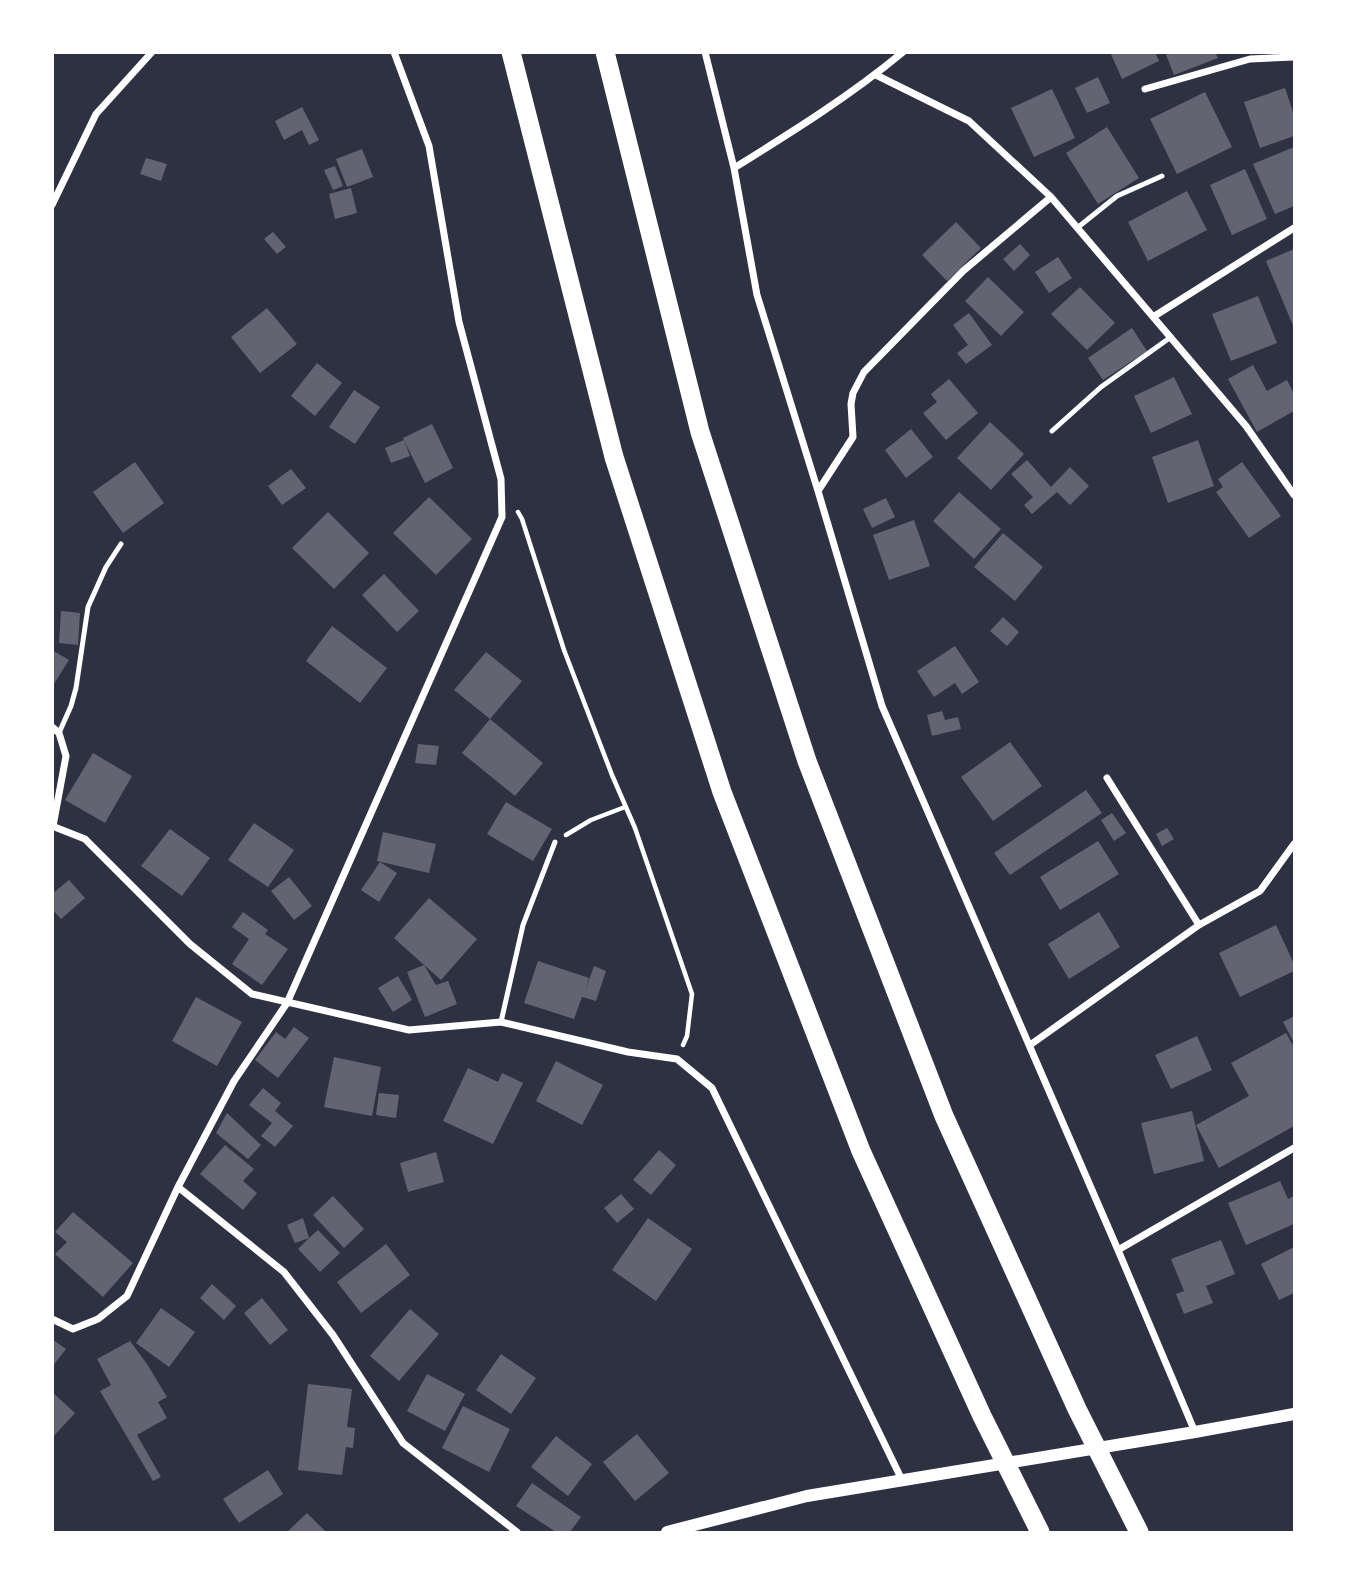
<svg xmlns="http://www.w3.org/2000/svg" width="1347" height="1585" font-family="'Fira Sans',sans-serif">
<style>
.building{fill:#626471}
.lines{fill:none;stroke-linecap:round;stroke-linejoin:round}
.path{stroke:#fff;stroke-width:4.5}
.service{stroke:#fff;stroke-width:5}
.minor{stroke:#fff;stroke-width:7}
.tertiary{stroke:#fff;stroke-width:12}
.motorway{stroke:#fff;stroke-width:19}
</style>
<rect width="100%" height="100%" fill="#2d3142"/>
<path class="building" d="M1110,52h45l4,9 -37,18z
M1165,52h50l3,6 -44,17z
M1098,77l12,26 -23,10 -12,-25z
M1285,88l9,27v21l-34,12 -16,-46z
M1052,89l23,49 -41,19 -23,-49z
M1205,92l27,55 -55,27 -27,-55z
M302,107l17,33 -10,5 -7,-15 -18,10 -9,-19z
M1107,127l32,51 -41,26 -32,-51z
M1294,147v59l-19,8 -22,-50z
M362,149l11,28 -26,10 -11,-28z
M146,158l21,6 -6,17 -21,-7z
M335,166l8,20 -10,4 -9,-20z
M1245,169l22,50 -35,16 -22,-50z
M351,188l6,25 -22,6 -6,-25z
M1187,191l20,39 -59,31 -20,-39z
M956,222l25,26 -34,33 -25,-26z
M273,232l13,15 -9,7 -13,-15z
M1020,244l10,11 -16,16 -11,-12z
M1294,249v79l-28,-67z
M1058,257l14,21 -23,15 -14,-21z
M988,277l36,35 -23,24 -36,-35z
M1080,287l35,36 -28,27 -36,-36z
M1258,296l19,47 -46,18 -19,-47z
M267,308l30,36 -37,29 -29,-36z
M969,313l23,32 -26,19 -9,-11 11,-8 -15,-20z
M1132,328l15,23 -44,29 -15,-22z
M317,363l25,20 -27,33 -24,-20z
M1253,365l14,26 20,-11 7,14v17l-37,21 -29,-53z
M1174,377l18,37 -41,19 -17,-37z
M949,379l29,34 -32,27 -23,-27 14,-11 -6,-8z
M354,390l26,17 -25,37 -26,-17z
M990,422l34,32 -33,36 -34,-32z
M432,424l21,44 -28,15 -22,-45z
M911,429l22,28 -27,21 -21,-28z
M404,440l6,16 -19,7 -6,-15z
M1198,440l16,46 -46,17 -16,-46z
M1027,460l24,27 19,-20 19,19 -19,19 -13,-13 -25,22 -8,-9 9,-8 -22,-23z
M135,462l29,41 -41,30 -30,-41z
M1242,462l39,54 -32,22 -33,-46 7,-5 -5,-8z
M291,469l15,19 -24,17 -14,-19z
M959,492l42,37 -27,30 -41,-38z
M429,497l43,42 -36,36 -43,-42z
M886,498l9,19 -23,11 -9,-19z
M328,512l41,41 -35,36 -42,-41z
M914,520l16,46 -41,14 -16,-45z
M1003,533l40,34 -28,34 -41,-34z
M384,574l35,37 -22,21 -35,-37z
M61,611l19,2 -2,32 -19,-2z
M1003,617l16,15 -12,14 -17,-15z
M332,626l55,42 -27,35 -54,-42z
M955,646l24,36 -17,12 -7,-11 -21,14 -17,-26z
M52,650l17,10 -17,27z
M486,652l36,29 -32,38 -36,-29z
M942,711l3,9 13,-3 3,12 -29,7 -5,-21z
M490,719l53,44 -28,33 -53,-43z
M1010,742l32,44 -49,35 -32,-44z
M418,744l21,2 -3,19 -21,-2z
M93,753l39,23 -27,47 -40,-23z
M1086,790l16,23 -92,62 -16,-22z
M506,802l46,27 -19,32 -46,-27z
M1112,813l14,20 -12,8 -13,-21z
M254,823l40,27 -26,37 -40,-27z
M1167,828l7,11 -12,7 -6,-12z
M170,829l40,29 -28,38 -41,-30z
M383,832l53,12 -7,29 -52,-12z
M1098,841l21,33 -59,36 -20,-33z
M380,862l17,11 -18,29 -18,-12z
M289,877l23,29 -18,14 -23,-29z
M69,880l16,18 -24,21 -9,-10v-15z
M429,898l48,41 -36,41 -17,-15 12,20 12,-4 9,23 -32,13 -18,-45 17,-7 -30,-27z
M243,912l25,18 -3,4 23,15 -26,36 -30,-21 17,-25 -17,-12z
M1099,912l21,35 -51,32 -21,-35z
M1276,925l18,39v7l-54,26 -21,-44z
M538,961l51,17 -4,13 9,-25 12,5 -10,30 -14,-4 -8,22 -50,-16z
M398,976l14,24 -19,12 -15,-24z
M196,997l46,25 -25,44 -45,-25z
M1294,1016v27l-11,-21z
M294,1027l15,11 -31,40 -23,-18 21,-28 9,7z
M1286,1033l8,14v79l-75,42 -23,-43 53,-29 -18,-33z
M1197,1036l15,34 -41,19 -16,-34z
M334,1057l47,10 -9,49 -48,-9z
M556,1061l47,24 -21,40 -46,-24z
M468,1068l30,14 4,-9 21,10 -30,61 -50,-23z
M263,1088l18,15 -6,8 18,15 -18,21 -14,-11 11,-13 -23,-18z
M379,1093l20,2 -3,23 -20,-3z
M1192,1111l12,50 -50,13 -13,-51z
M227,1113l34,32 -13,14 -32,-26z
M225,1145l29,24 -11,12 14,12 -14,17 -43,-36z
M659,1150l17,15 -25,30 -18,-15z
M436,1152l8,30 -36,10 -8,-29z
M1280,1181l8,18 6,-3v28l-48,21 -18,-42z
M621,1194l13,15 -17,14 -13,-15z
M333,1196l31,33 -20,19 -31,-33z
M73,1212l60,51 -30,34 -48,-43 12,-12 -12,-10z
M303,1218l6,20 9,-8 22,23 -20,19 -22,-23 11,-11 -14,5 -8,-18z
M648,1218l44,31 -36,52 -44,-31z
M1221,1240l14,34 -29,12 7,17 -29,11 -8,-20 8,-3 -13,-32z
M386,1244l24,31 -49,38 -24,-31z
M1294,1247v46l-15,7 -18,-36z
M212,1284l24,22 -12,14 -24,-22z
M262,1298l26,32 -18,15 -26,-32z
M161,1308l34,24 -26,35 -33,-24z
M410,1309l29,25 -40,47 -29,-25z
M52,1339l14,10 -14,18z
M130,1341l17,23 20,33 -9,5 9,16 -30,17 24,42 -8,4 -53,-90 11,-6 -14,-26z
M501,1354l35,24 -25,36 -35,-24z
M427,1374l38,20 -20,37 -38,-20z
M308,1384l44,5 -5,38 8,1 -2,20 -7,-1 -4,28 -44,-5z
M52,1392l23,21 -23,25z
M463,1406l47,23 -21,43 -47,-24z
M637,1434l32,39 -34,28 -32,-39z
M556,1436l36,28 -24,32 -37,-29z
M268,1470l15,24 -44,29 -16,-24z
M532,1483l49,34 -11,15h-14l-40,-26z
M307,1513l19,19h-39z"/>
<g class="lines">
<path class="path" d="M518,512l4,7 42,131 48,125 23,53 57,166 -5,42 -4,9
M566,835l25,-15 34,-13"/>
<path class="service" d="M1077,228l40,-32 45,-20
M1052,431l49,-44 70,-50
M59,733l12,-27 5,-18 12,-81 18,-40 15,-23
M501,1022l22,-97 32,-83"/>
<path class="minor" d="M705,52l29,116 23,127 61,196
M876,75l93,46 82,76 195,229 48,69
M1145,89l105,-30 44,-2
M734,168c58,-36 116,-72 169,-116
M1051,197l-88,74 -99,101 -11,21 -2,11 2,33 -35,54 64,215 236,544 77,182
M52,205l44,-91 56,-62
M1153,317l141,-89
M52,727l7,6 7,23 -13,70
M1107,778l92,147
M52,826l33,13 105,105 62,50 157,36 92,-8 127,30 49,7 35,29 190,392
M1030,1045l169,-120 61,-34 34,-47
M178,1187l106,85 49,63 70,108 114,89
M1118,1250l176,-102
M52,1319l21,10 25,-10 29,-23 51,-109 56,-106 53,-78 215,-486 -1,-38 -42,-157 -30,-176 -35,-94"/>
<path class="tertiary" d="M667,1532l140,-36 388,-64 99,-18"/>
<path class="motorway" d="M511,52l103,405 108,335 139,359 121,265 58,116
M605,52l95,380 107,329 137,355 133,293 62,123"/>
</g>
<rect width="1347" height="1585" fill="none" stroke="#ffffff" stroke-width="108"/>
</svg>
